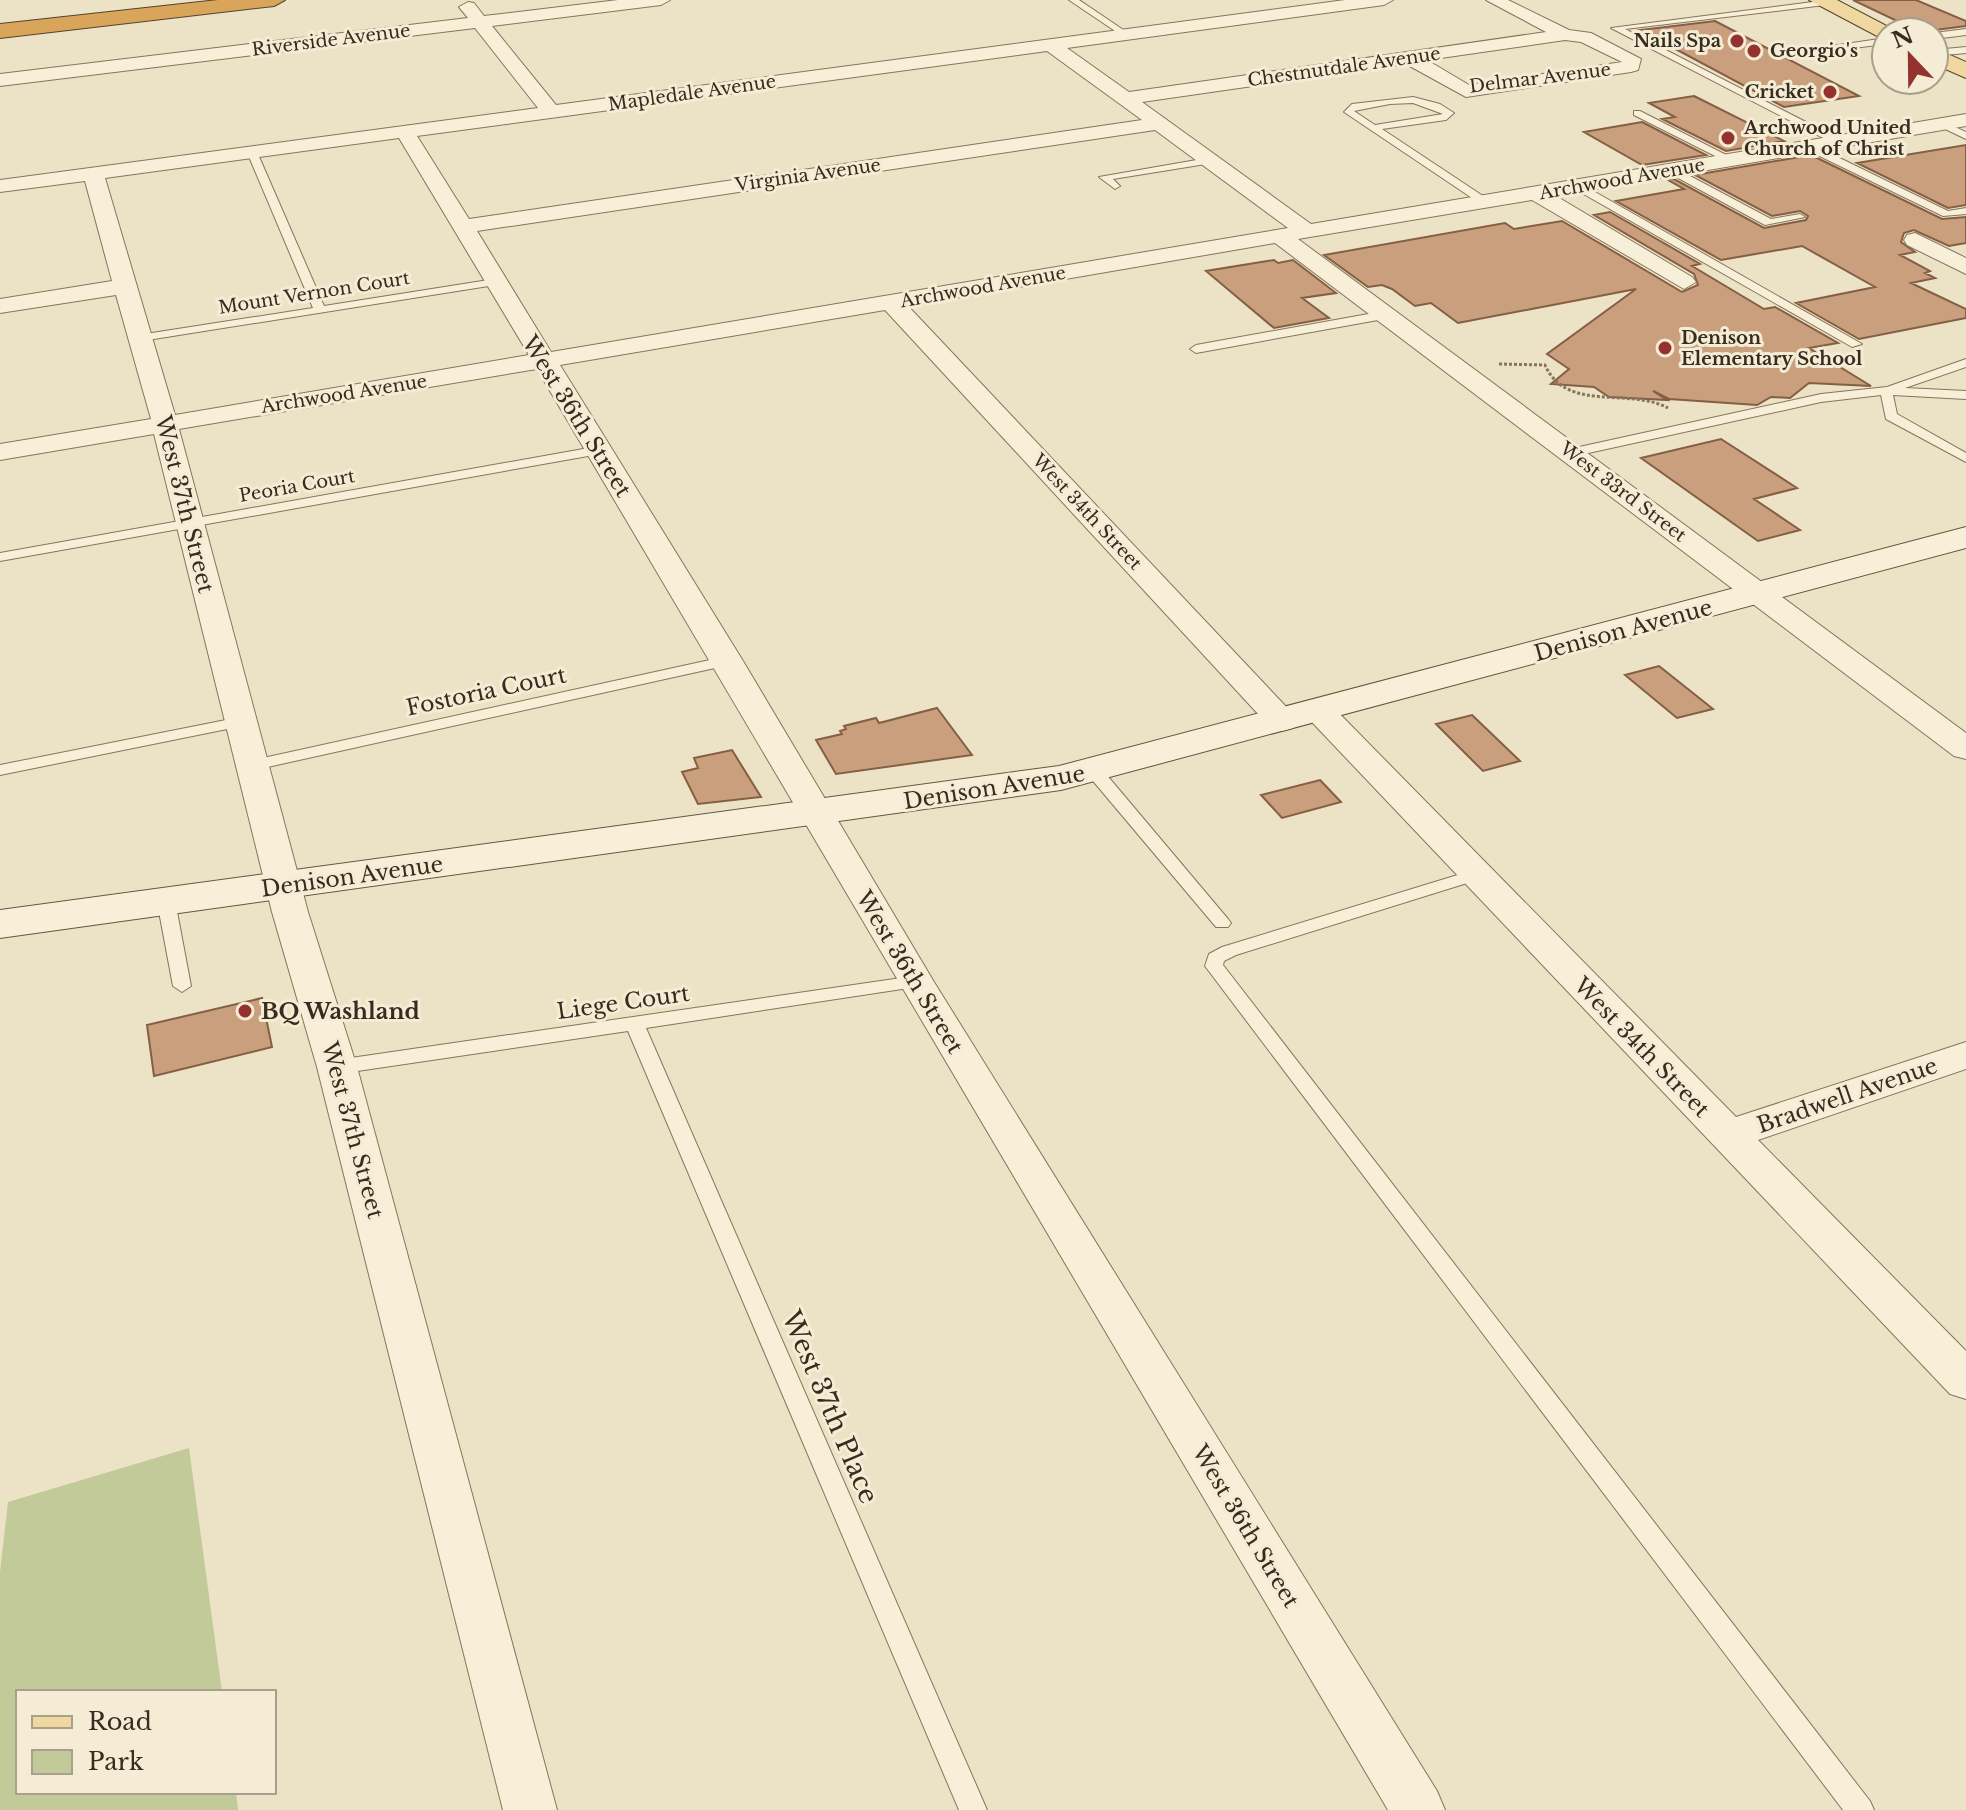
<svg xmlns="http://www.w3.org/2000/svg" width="1966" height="1810" font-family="'Libre Baskerville',serif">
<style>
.green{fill:#c3ca99}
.building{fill:#c99f7d;stroke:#855f43;stroke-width:2}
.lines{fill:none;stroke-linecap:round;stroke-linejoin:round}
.service-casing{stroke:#87745c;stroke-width:2}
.minor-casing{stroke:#87745c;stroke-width:2}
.secondary-casing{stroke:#68553f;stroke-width:2}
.primary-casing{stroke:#554230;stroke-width:2}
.motorway-casing{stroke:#554230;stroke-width:2}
.path{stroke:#87745c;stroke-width:3;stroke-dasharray:3 2;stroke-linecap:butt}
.service{fill:#f7efd8;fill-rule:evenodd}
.minor{fill:#f7efd8;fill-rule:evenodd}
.secondary{fill:#f7efd8;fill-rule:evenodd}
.primary{fill:#eed89f;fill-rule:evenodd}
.motorway{fill:#d8a55a;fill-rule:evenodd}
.poi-dot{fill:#93322e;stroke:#f4ecd4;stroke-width:3}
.labels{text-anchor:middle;stroke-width:6;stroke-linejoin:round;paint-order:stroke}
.far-street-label{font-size:18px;fill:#372c1f;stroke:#f4ecd4}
.far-poi-label{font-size:18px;font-weight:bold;fill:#372c1f;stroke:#f4ecd4;text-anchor:start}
.street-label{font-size:22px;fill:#372c1f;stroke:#f4ecd4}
.poi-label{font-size:22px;font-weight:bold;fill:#372c1f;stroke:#f4ecd4;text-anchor:start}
.near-street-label{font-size:26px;fill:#372c1f;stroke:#f4ecd4}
</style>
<rect width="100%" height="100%" fill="#ece2c5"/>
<path class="green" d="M189,1448l33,244h-204v100h218l2,18h-238v-238l8,-70z"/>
<path class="building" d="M1853,0h63l50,21v5l-46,6z
M1715,21l144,75 -75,11 -144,-77z
M1694,96l90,45 -58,10 -64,-32 13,-2 -26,-14z
M1642,122l64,33 -64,10 -58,-33z
M1966,145v60l-18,3 -91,-45z
M1811,155l131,64 24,-2v26l-17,3 -35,-16 -10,3 -3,9 14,10 -15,3 30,16 -5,2 10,5 -24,5 55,26v9l-107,21 -63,-36 79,-16 -73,-41 -81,14 -105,-59 68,-12 -16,-9 6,-1 90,49 42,-8 2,-4 -8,-5 -28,5 -77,-41z
M1610,212l90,52 -8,2 72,43 11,-2 63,36 -29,5 62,38 -62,-3 -19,15 -19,-1 -14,8 -88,-6 -16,-8 14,9 -58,-3 -15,-10 -43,-3 18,-15 -22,-15 89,-65 -178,34 -27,-20 -16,3 -23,-17 -10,-4 -14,2 -44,-32 181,-32 9,6 48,-8 120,71 16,-7 -4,-11 -100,-59z
M1274,260l4,3 15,-3 43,33 -34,5 27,20 -55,10 -68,-57z
M1721,439l76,49 -43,11 46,31 -42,11 -117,-83z
M1659,666l54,43 -36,9 -52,-43z
M937,708l35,47 -136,19 -20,-34 26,-6 -2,-3 6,-2 -2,-3 32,-8 3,5z
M1472,715l48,46 -37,10 -47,-47z
M732,750l29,47 -63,7 -16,-32 16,-4 -4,-10z
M1320,780l21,22 -59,16 -21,-23z
M262,998l10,49 -118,29 -7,-51z"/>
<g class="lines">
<g class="service-casing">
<path id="service" d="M1069,0h10l49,33 -7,2z
M1828,0l-3,5 -200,24 216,111 1,2 -5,3 -226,-117z
M1966,29v6l-32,4v-6z
M1886,38v6l-83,10 -5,-3z
M1966,47v6l-32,3v-6z
M1413,97l27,7 14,9 -8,7 -64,9 107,71v4h-8l-137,-92 8,-8zM1413,103l30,11 -68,11 -21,-14 36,-7z
M1634,111h6l96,49 -9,2 -93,-47z
M1942,121l24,11v7l-27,-13 -2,-2z
M1805,145h8l135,66 18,-3v6l-23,2 -138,-67z
M252,149l5,3 67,154 171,-27 6,3 -6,3 -360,57v-6l4,-1 174,-27 -66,-156z
M1208,158l4,1v4l-99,16 7,7 -5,3 -16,-12z
M1667,168h8l96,51 29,-5 5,3 -40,8 -98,-53z
M1573,184h8l281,160 -10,3 -279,-159z
M1385,311l4,1v6l-193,35 -6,-4 6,-4z
M1966,359v8l-61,21 61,3v8l-73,-4 4,19 69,39v9l-80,-43 -5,-24 -60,7 -251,55 -7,-4 7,-4 251,-55 66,-7z
M600,446l7,4 -2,3 -605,108v-8z
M728,656l5,2 3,3 -3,3 -479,106 -8,-5 8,-5z
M241,717l8,5 -2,3 -247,50v-10z
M1094,766l6,1 128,152 3,4 -3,4h-12l-128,-152 -2,-4 2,-4z
M1474,870l6,1 3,4 -3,4 -244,76 -12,6 -1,4 647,836 4,9h-31l-638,-844 4,-12 13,-7z
M166,895l9,6 16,85 -9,6 -9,-6 -16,-85z
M915,976l9,6 -2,4 -276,42 341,782h-28l-331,-779 -291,43 -7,-2 -3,-5 3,-5 7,-2z"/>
</g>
<g class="minor-casing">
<path id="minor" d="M618,0h52l-9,5 -169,21 64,79 789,-105h48l-9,5 -317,43 62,44 417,-60 -60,-32h22l61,30 22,3 50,26 -3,11 -7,2 -165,25 -60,-33 -264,38 169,122 655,-110v12l-410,70 136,81 4,5 -12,7 -152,-89 -234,39 668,494v26l-12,-3 -679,-513 -367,63 385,408 5,7 -5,7 -11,3 -11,-3 -386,-418 -325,55 183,296 191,321 503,809 8,19h-57l-851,-1441 -358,60 129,483 49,155 200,743h-54l-186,-743 -45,-155 -118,-478 -154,26v-16l151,-25 -35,-124 -116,18v-14l112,-18 -27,-100 -85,11v-12l538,-72 -63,-80 -475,58v-12l468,-56 -9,-11 9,-5 6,1 10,13zM1565,40l16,2 41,20 -153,23 -42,-25zM1047,51l95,69 -673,99 -52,-83zM1155,130l133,98 -737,124 -74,-121zM399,138l130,217 -354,60 -70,-237z
M1915,233l51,25v16l-59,-29 -3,-5 3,-5z
M1319,701l11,3 406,413 230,-75v27l-208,71 208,211v48l-16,-5 -642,-676 -5,-7 5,-7z"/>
</g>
<g class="secondary-casing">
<path id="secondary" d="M1966,527v21l-905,242 -1061,148v-28l1059,-144z"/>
</g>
<g class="primary-casing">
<path id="primary" d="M1809,0h28l61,32h-12v6l-7,-1z
M1934,48l32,14v16l-32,-14z"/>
</g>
<g class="motorway-casing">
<path id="motorway" d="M218,0h67l-11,6 -274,32v-14z"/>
</g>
<path class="path" d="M1499,364l46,1c21,48 84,22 123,43"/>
<use href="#service" class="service"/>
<use href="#minor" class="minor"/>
<use href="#secondary" class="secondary"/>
<use href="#primary" class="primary"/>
<use href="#motorway" class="motorway"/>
</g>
<g class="poi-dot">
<circle cx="1737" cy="41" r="8"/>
<circle cx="1754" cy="51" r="8"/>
<circle cx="1830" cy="92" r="8"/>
<circle cx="1728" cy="138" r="8"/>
<circle cx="1665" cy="348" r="8"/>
<circle cx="245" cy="1011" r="8"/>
</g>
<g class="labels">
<g class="far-street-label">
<text transform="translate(331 40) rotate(-7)" y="6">Riverside Avenue</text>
<text transform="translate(1344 67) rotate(-8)" y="6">Chestnutdale Avenue</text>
<text transform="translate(1540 78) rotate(-7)" y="6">Delmar Avenue</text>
<text transform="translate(692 93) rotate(-8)" y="6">Mapledale Avenue</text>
<text transform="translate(808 175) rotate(-8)" y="6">Virginia Avenue</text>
<text transform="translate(1622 179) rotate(-10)" y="6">Archwood Avenue</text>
<text transform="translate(983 287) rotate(-10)" y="6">Archwood Avenue</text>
<text transform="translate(314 293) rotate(-9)" y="6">Mount Vernon Court</text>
<text transform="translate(344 394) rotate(-9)" y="6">Archwood Avenue</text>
<text transform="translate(297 486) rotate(-10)" y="6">Peoria Court</text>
<text transform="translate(1623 492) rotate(37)" y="6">West 33rd Street</text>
<text transform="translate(1087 512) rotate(47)" y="6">West 34th Street</text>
</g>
<g class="far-poi-label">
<text x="1721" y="47" text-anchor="end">Nails Spa</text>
<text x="1770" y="57">Georgio's</text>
<text x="1814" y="98" text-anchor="end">Cricket</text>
<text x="1744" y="134">Archwood United<tspan x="1744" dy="21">Church of Christ</tspan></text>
<text x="1681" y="344">Denison<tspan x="1681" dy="21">Elementary School</tspan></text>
</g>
<g class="street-label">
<text transform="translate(577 416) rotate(58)" y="8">West 36th Street</text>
<text transform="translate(185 504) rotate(76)" y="8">West 37th Street</text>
<text transform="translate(1623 630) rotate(-15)" y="8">Denison Avenue</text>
<text transform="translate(486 691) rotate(-12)" y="8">Fostoria Court</text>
<text transform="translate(994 787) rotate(-9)" y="8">Denison Avenue</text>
<text transform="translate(352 876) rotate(-8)" y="8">Denison Avenue</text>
<text transform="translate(910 972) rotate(59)" y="8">West 36th Street</text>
<text transform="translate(623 1002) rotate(-8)" y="8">Liege Court</text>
<text transform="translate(1642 1047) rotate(46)" y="8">West 34th Street</text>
<text transform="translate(1847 1095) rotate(-19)" y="8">Bradwell Avenue</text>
<text transform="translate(353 1130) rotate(75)" y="8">West 37th Street</text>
<text transform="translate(1246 1526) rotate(59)" y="8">West 36th Street</text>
</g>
<g class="poi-label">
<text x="261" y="1019">BQ Washland</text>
</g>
<g class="near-street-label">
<text transform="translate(830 1407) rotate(67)" y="9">West 37th Place</text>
</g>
</g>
<rect x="16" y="1690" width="260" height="104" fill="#f4ecd4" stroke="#a89f8c" stroke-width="2"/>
<rect x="32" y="1716" width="40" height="12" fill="#eed89f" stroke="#a89f8c" stroke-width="2"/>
<text x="88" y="1730" font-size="24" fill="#372c1f">Road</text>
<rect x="32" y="1750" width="40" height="24" fill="#c3ca99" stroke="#a89f8c" stroke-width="2"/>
<text x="88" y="1770" font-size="24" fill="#372c1f">Park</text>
<g transform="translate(1910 56) rotate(338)"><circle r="38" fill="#f4ecd4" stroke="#a89f8c" stroke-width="2"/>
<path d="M0-6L14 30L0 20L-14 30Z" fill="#93322e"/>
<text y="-12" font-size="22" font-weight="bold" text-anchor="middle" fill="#372c1f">N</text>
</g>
</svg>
